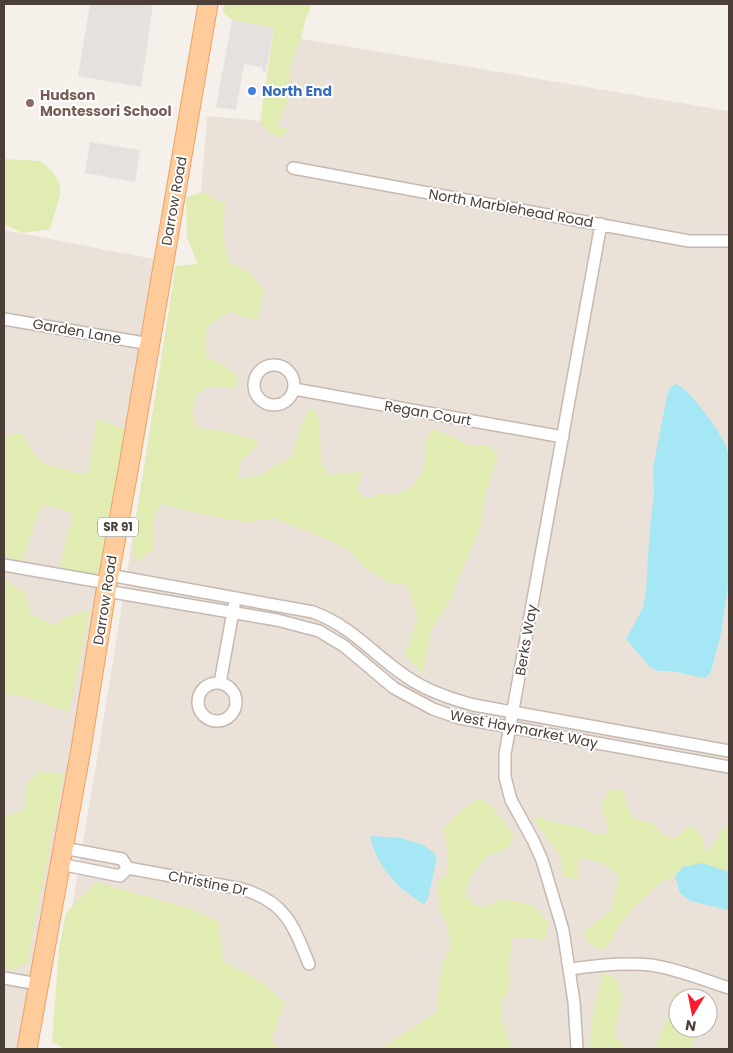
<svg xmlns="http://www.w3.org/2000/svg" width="733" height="1053" font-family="Poppins,sans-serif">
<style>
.residential{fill:#eae1d9;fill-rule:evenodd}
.green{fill:#e0ecb2}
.parking{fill:#e5e1df}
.water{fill:#a5e7f5}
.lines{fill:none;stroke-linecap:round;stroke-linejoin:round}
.minor-casing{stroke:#c6b8af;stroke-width:14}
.primary-casing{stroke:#eca263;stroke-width:21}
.minor{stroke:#fff;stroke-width:11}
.primary{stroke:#ffcb9b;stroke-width:19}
.shop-dot{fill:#3f7fe0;stroke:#fff;stroke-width:2}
.education-dot{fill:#8d6e63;stroke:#fff;stroke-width:2}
.labels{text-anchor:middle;stroke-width:4;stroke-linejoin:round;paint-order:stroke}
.shield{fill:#fff;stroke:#817974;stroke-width:1}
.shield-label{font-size:12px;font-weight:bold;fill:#4b3f38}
.shop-label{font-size:14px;font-weight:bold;fill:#366cbe;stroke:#fff;text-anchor:start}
.education-label{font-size:14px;font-weight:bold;fill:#785e54;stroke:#fff;text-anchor:start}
.street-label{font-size:14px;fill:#4b3f38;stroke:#fff}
</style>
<rect width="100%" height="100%" fill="#f6f0eb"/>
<path class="residential" d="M290,37l439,74v938h-550l-116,-89 36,-212 77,-482 36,7 -11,-80 6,-77 53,5 17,6zM678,998h30v30h-30z
M4,230l160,31 -137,788h-23z"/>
<path class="green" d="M224,4h31l1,1 2,-1h54l-7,17 -5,22 -9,20 -5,42 -9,22 12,2 -9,9 -13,-7 -7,-10 14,-93 -42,-8 -9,-8z
M4,159l36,2 13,11 7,12v11l-10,34 -28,4 -18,-9z
M204,192l14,9 7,1 -2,32 5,28 21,10 15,18 -7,29 -10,-1 -16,-7 -24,15 -2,27 4,6 13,4 16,14 -2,10 -13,1 -14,-2 -13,9 -4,20 5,13 22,2 41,11 -19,20 -3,18 22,-4 32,-19 13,-41 8,-7 6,12 2,42 8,13 32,-3 -1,10 -4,6 7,9 10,1 5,-5 13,2 18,-5 15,-20 2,-28 6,-13 25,10 10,6h20l11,9 -13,43 -3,26 -33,78 -18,29 -8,43 -18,-18 13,-37 -11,-34 -18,-1 -23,-15 -18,-18 -19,-10 -55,-22 -27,4 -37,-6 -49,-12 -7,12 -1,34 -18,13 -2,-25 43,-272 22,-2 -11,-26 -1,-41z
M97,418l38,16 -28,149 -48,-15 14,-55 -30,-9 -8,19 -13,39 -18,-7v-119l19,-3 9,18 12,13 44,11z
M4,579l20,13 7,22 23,12 11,-9 25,-7 -21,102 -47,-16 -18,-2z
M39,772l25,1 -37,190 -18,8 -5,-3v-156l2,4 18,-6 4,-28z
M623,789l5,19 6,11 18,4 14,13 10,2 8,-8 8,-5 11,12v12l6,3 13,-22 7,-4v46l-27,-9 -19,4 -8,9 -14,6 -27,26 -14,16 -11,20 -7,7 -14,-8 -5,-11 28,-22 8,-34c-14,-13 -22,-17 -41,-16l-1,20 -14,-4 -1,-17 -28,-38 3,-4 24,7 19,3 12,6h16l-6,-30 7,-13z
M480,797l14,12 20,26 -5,12 -21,9 -9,10 -11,16 -3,11 9,12 11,2 16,-8 13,2 20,5 15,17 -4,17 -19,-3h-14l-3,33 1,17 -8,14v19l10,29h-132l56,-36 6,-46 9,-22 -4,-20 -7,-14 -3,-28 10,-11v-23l-4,-19 13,-15z
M96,882l92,26 31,13 4,40 42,23 20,19 -14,36 8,10h-214l-13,-7 7,-94 7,-35z
M604,973l11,4 7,19 -7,39 11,14h-37c3,-25 5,-52 15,-76z
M675,992l17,6h-14v30h20l-6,13 1,8h-39l12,-28z"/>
<path class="parking" d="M90,4h50l13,2 -12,81 -63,-11z
M232,20l42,8 -8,44 -4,-1v-4l-18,-3 -8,46 -20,-3z
M90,142l50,8 -5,32 -50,-9z"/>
<path class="water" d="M675,384c13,2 44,47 50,60 3,5 3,13 4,19v116l-8,54 -8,31 -3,10 -5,4 -34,-7h-13l-8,-4 -24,-28 17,-31 3,-17 4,-64 4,-32 -1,-27 14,-72 2,-7z
M370,836l31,2 23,7 13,11 -9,43 -4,5c-27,-16 -47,-37 -54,-68z
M702,863l27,9v38l-39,-9 -10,-8 -5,-17 8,-9z"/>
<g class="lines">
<g class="minor-casing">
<path id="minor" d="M293,168l396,73h40
M4,319l146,25
M254 385a20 20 0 1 1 40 0a20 20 0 1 1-40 0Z
M294,389l269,48
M4,565l103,18
M109,575l204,37c42,16 59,42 94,65 20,14 44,22 67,28l255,46
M106,591l171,29 42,11 25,15 50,42 39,21 26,9 270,49
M198 702a19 19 0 1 1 38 0a19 19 0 1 1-38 0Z
M220,683l14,-77
M60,864l60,12 8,-8 -6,-9 -59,-11
M128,868l114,21c44,13 51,36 67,75
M570,969c27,-4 54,-7 81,-4 27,4 53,15 78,23
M4,978l34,6
M577,1049l-3,-47 -11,-72 -21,-70 -9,-20 -22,-40 -6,-23v-23l96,-530"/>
</g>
<g class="primary-casing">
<path id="primary" d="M27,1049l54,-300 25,-158 22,-120 80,-467"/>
</g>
<use href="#minor" class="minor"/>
<use href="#primary" class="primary"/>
</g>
<circle class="shop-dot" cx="252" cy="91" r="5"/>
<circle class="education-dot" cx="30" cy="103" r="5"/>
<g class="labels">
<rect class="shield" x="98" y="517.5" width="40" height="19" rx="4"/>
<g class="shield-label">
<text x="118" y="531">SR 91</text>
</g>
<g class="shop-label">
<text x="262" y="96">North End</text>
</g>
<g class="education-label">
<text x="40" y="100">Hudson<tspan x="40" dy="16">Montessori School</tspan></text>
</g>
<g class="street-label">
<text transform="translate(174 201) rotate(-80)" y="5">Darrow Road</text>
<text transform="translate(511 208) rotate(10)" y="5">North Marblehead Road</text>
<text transform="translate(77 331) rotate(10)" y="5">Garden Lane</text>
<text transform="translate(428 413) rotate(10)" y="5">Regan Court</text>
<text transform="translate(105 600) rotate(-81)" y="5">Darrow Road</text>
<text transform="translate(526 640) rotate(-80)" y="5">Berks Way</text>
<text transform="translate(524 729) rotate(11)" y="5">West Haymarket Way</text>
<text transform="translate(208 883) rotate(11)" y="5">Christine Dr</text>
</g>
</g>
<rect width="733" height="1053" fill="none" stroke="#4b3f38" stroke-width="10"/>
<g transform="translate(693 1013) rotate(190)"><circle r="24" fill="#ffffff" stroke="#b7b2af"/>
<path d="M0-4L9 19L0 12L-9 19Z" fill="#ff192d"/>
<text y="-8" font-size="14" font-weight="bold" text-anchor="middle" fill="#4b3f38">N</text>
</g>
</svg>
